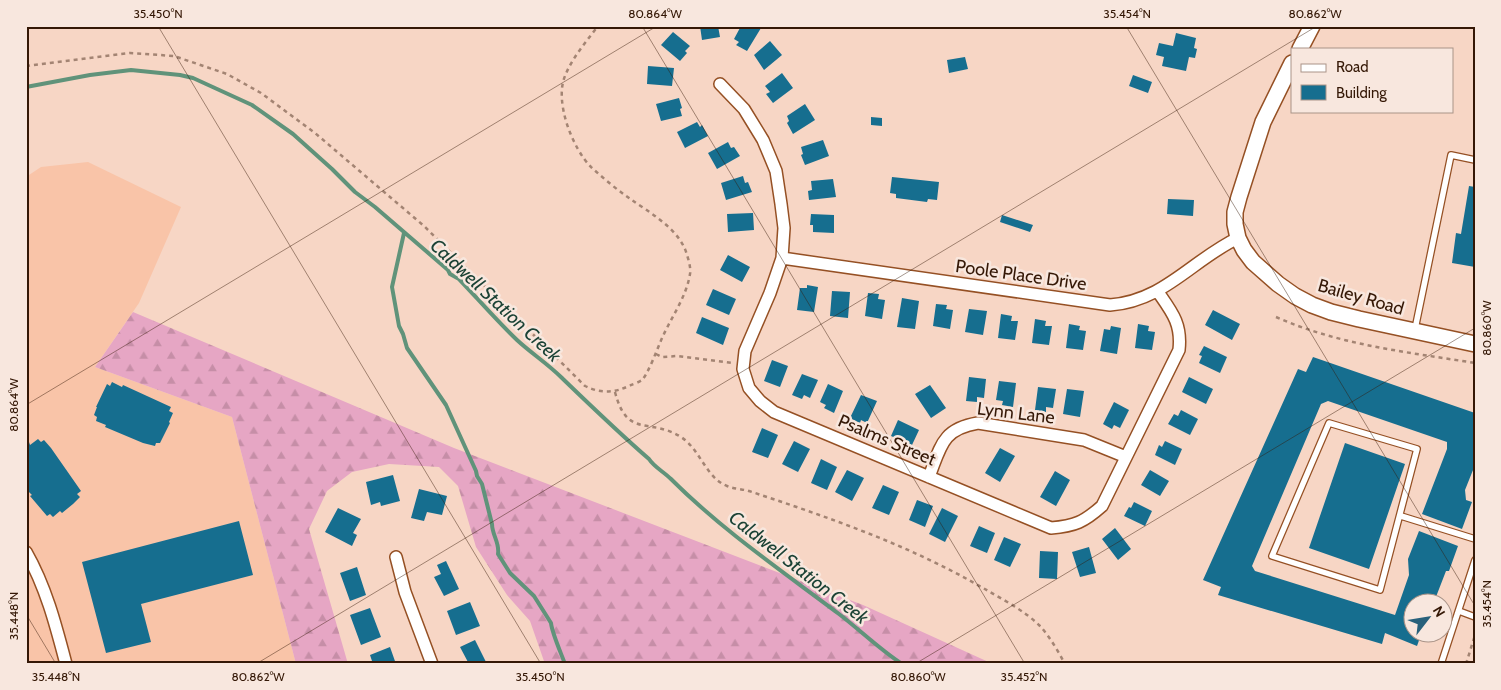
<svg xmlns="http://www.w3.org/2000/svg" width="1501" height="690" font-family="Cabin,sans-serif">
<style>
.built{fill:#f9c4a8}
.forest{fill:url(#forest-firs)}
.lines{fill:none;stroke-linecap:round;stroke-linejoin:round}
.stream{stroke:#60937a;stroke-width:4}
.building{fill:#166e8f}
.lane-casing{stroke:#955024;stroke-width:8}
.street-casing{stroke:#955024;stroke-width:14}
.secondary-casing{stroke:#955024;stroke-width:18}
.path{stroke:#a38473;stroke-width:2.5;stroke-dasharray:4 4;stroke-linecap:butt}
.lane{stroke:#fff;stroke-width:5.5}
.street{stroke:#fff;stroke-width:11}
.secondary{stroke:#fff;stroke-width:15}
.ticks{fill:none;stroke:#351806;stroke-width:1;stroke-opacity:0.45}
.labels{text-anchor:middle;stroke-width:5;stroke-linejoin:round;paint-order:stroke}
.street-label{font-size:18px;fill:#351806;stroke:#f8e7de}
.water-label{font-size:19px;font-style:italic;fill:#1b4235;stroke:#f8e7de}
.neatline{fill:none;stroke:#351806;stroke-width:2}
.ticks-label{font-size:12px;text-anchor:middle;fill:#351806}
</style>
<defs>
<pattern id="forest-firs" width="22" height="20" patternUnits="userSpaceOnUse" patternTransform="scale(1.25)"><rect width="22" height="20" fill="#e6a6c4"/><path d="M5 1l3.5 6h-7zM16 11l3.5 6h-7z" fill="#c68ea7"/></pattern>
</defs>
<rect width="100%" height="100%" fill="#f7d6c5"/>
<path class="built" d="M88,162l93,45 -42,96 -44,64 137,50 64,247h-270v-487l15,-10z"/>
<path class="forest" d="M133,312l321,136 409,157 130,59h-448l-15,-43 -23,-26 -31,-48 -18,-61 -19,-19 -50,-3 -37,8 -25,19 -18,38 39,135h-52l-64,-247 -137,-50z"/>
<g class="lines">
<path class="stream" d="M26,87l64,-12 41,-5 49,5 13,3 59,27 41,29 39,35 23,23 20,15 73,63 2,4 9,5c19,20 38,42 58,61 14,13 31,24 45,38 28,27 57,55 87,81 5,8 15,13 22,20 51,51 111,92 168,135 21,16 40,35 63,50
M404,233l-12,54 7,39 4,8 4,14 39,57 30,66 1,5 5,8 10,40c0,11 8,19 6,30l12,19 24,23 17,27c1,10 10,30 14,41"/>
</g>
<path class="building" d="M700,26h18l2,11 -18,3z
M741,26h16l4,2 -14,23 -11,-6 3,-3 -5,-3z
M673,32l17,14 -5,5 2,2 -7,8 -19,-16z
M1176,33l20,5 -2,10 3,1 -2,9 -6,-1 -3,14 -24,-5 2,-9 -8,-2 3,-12 14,3z
M770,41l12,14 -18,15 -10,-15z
M965,57l3,12 -19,4 -2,-13z
M648,66l26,2 -2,18 -25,-2z
M782,73l11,15 -20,15 -7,-9 4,-2 -5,-6z
M1133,75l19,7 -4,11 -19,-7z
M679,98l3,10 -2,1 2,7 -21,5 -5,-17z
M805,104l10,16 -22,14 -6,-11 2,-2 -2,-5z
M871,117l11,1v8l-11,-1z
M697,122l3,5 2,-2 6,11 -23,12 -8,-16z
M823,140l6,16 -24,9 -4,-10 2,-1 -2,-7z
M728,142l3,6 3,-1 6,9 -23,13 -9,-16z
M743,176l2,7 3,-1 4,10 -26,8 -5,-17z
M892,177l47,5 -2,18 -9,-1 -1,3 -31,-4v-4l-6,-1z
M833,179l3,18 -27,3 -1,-9 4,-1 -1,-9z
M1469,186l6,1v80l-23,-4 4,-30 5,1z
M1168,199l26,1 -1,16 -26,-2z
M753,213l1,17 -26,2 -1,-18z
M811,214l23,1v18l-21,-1v-7h-3z
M1002,215l31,10 -3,7 -30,-10z
M728,255l22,12 -8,15 -22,-12z
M807,285l11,2 -4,25 -17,-2 3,-22h7z
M713,289l23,10 -7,16 -23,-10z
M832,291l18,1 -2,26 -18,-2z
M868,293l11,1 -1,5 7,1 -3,19 -17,-3z
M902,298l17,3 -4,28 -18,-2z
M936,304l11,1 -1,4 7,1 -3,19 -17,-3z
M969,309l18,2 -4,24 -18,-3z
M1213,310l27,14 -8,16 -27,-15z
M1001,314l11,2 -1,5h7l-3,19 -17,-2z
M702,317l27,11 -6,17 -27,-12z
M1035,319l11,2 -1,5h7l-3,19 -17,-2z
M1069,324l11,2 -1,4 7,1 -3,19 -17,-2z
M1138,324l11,2 -1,5 7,1 -3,18 -17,-2z
M1111,326l10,2 -4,26 -17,-3 4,-22 6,1z
M1204,346l23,11 -7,16 -21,-10 3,-7 -3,-1z
M1313,357l162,56v52l-10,25 1,10 6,2 -10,27 -40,-15 25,-65v-7l-119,-41 -7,3 -69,162 3,5 140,44 14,-40 -1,-16 11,-28 39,15 -9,25h-3l-12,31h-20v30h8l-5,14 -32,-13 -3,11 -164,-49 3,-8 -18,-7 95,-211 8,3z
M772,360l16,6 -8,21 -16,-6z
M802,374l16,6 -8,18 -6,-3 -2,4 -10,-4z
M969,377l17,2 -2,19 -7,-1v5l-11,-1z
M1189,377l24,12 -7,15 -24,-12z
M999,381l17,2 -3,24 -11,-2 1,-4 -7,-1z
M112,382l10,5 1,-2 48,22 -2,4 4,2 -4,9 1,1 -10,20h-4l-1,3 -12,-3 -38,-16 1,-2 -10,-4 1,-4 -3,-2 3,-8h-1l11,-23 3,2z
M828,384l15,7 -9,22 -10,-5 2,-3 -6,-3z
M930,385l16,23 -15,10 -16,-24z
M1038,387l18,2 -3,19 -7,-1v5l-11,-2z
M1067,389l17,2 -4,26 -17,-3z
M861,395l16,6 -10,22 -6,-3 -1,3 -10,-5z
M1114,402l15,8 -9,18 -6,-3 -2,4 -9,-5z
M1181,410l17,9 -8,16 -22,-11 6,-10 4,2z
M898,420l21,10 -7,15 -21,-9z
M762,428l16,7 -10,23 -16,-6z
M38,439l3,3 3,-2 7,8 30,43 -4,3 3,3 -7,7 -11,9 -2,-2 -7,6 -3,-3 -3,2 -17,-20 2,-1 -6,-6v-45l3,-2 1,3z
M794,441l16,8 -12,23 -16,-8z
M1165,441l17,8 -7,16 -20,-10 4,-10 3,2z
M1345,443l60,21 -36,105 -60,-21z
M1000,448l15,8 -15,26 -15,-9z
M821,459l16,8 -10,23 -16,-7z
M847,470l17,8 -12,23 -17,-9z
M1150,470l19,11 -9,15 -19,-11z
M1055,471l15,9 -14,26 -16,-9z
M393,475l7,26 -19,5 -1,-4 -9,3 -5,-23z
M883,485l16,7 -10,23 -17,-7z
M419,489l28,7 -5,19 -15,-3 -3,9 -13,-3z
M917,500l16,6 -8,21 -16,-7z
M1134,502l18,9 -7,15 -21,-10 5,-9 2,1z
M338,508l23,11 -8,14 4,2 -5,11 -27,-14z
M942,508l16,8 -13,26 -16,-8z
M239,521l14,54 -112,29 10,38 -45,11 -24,-91z
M979,526l16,7 -8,20 -17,-7z
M1115,528l16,21 -13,11 -16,-21z
M1004,537l17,7 -11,23 -16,-7z
M1089,547l7,26 -16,4 -8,-25z
M1040,551l18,1 -1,27 -18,-1z
M446,561l13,28 -15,7 -10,-19 7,-3 -4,-9z
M357,567l9,28 -16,6 -10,-28z
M470,602l10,24 -24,9 -9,-24z
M370,608l11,29 -20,8 -11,-30z
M475,640l12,24h-18l-9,-17z
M390,647l6,17h-23l-3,-9z"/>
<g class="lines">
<g class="lane-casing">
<path id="lane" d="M1415,329l36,-174 24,5
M1329,423l88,26 -37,141 -108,-34z
M1401,516l74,23
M1459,611l16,6
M1441,664l34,-104"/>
</g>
<g class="street-casing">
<path id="street" d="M720,84l24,25 19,31 13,31 5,33 3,24 -2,30 -12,35 -25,58 -2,18 6,19 11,13 14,11 277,116c24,-2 33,-6 51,-22l77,-156c3,-26 -7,-38 -21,-58
M782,258l328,47c54,-4 82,-45 128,-67
M929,477c12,-31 13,-48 49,-54l106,17 42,17
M26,552c20,35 30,74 40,112
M396,557l9,35 27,72"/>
</g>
<g class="secondary-casing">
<path id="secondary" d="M1300,49l12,-23
M1292,63l-29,59 -24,75 -4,15v12l3,14 6,12 9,12 25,22 17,12 17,9 19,7 28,7 116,25"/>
</g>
<path class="path" d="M26,66l104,-13 44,3 53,18 34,19 54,40 109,93 161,160c16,8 30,7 46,-1 3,-1 8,-3 11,-5 6,-6 14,-28 18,-37 9,-23 26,-44 30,-69 1,-5 -1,-13 -3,-19 -7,-26 -37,-42 -58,-57 -13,-9 -26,-20 -38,-31 -18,-18 -37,-65 -26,-91 7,-18 21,-34 33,-50
M1276,317c63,28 131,35 199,46
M656,354l6,3 15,-1 55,7
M615,392c12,47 34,25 66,45 19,12 25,41 46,49 7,3 15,3 22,5 12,4 24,8 36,12 70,24 134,48 198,85 19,11 42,23 57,38 10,11 18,25 25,38
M1466,664l9,-29"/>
<use href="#lane" class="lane"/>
<use href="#street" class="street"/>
<use href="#secondary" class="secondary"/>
</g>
<path class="ticks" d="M158,26l383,638M642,26l383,638M1126,26l349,580M26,405l631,-379M26,614l30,50M256,664l1061,-638M915,664l560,-336"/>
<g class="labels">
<g class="street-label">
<text transform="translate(1021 275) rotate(8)" y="6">Poole Place Drive</text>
<text transform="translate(1361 297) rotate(16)" y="6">Bailey Road</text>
<text transform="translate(1016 413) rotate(7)" y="6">Lynn Lane</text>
<text transform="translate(887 440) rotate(23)" y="6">Psalms Street</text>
</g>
<g class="water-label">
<text transform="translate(496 300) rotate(43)" y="7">Caldwell Station Creek</text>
<text transform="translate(799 567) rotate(38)" y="7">Caldwell Station Creek</text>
</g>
</g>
<rect width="1501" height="690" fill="none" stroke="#f8e7de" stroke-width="55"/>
<rect x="1291" y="48" width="162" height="65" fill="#f8e7de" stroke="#aa9488"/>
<rect x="1301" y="64" width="25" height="8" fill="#ffffff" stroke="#aa9488"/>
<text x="1336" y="72" font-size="15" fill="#351806">Road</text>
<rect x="1301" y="85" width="25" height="15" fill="#166e8f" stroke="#aa9488"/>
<text x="1336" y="98" font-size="15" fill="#351806">Building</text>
<g transform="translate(1428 618) rotate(59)"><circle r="24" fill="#f8e7de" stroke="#aa9488"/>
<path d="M0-4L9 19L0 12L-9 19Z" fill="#28617b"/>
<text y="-8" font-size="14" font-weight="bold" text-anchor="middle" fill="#351806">N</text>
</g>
<rect x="28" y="28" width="1446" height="634" class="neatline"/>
<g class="ticks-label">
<text x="158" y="18">35.450°N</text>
<text x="655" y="18">80.864°W</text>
<text x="1127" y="18">35.454°N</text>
<text x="1315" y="18">80.862°W</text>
<text transform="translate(1487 328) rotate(-90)" y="4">80.860°W</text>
<text transform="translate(14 405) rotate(-90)" y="4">80.864°W</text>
<text transform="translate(1487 604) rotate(-90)" y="4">35.454°N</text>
<text transform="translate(14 616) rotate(-90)" y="4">35.448°N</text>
<text x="56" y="681">35.448°N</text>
<text x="258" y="681">80.862°W</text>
<text x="540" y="681">35.450°N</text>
<text x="918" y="681">80.860°W</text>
<text x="1024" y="681">35.452°N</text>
</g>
</svg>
